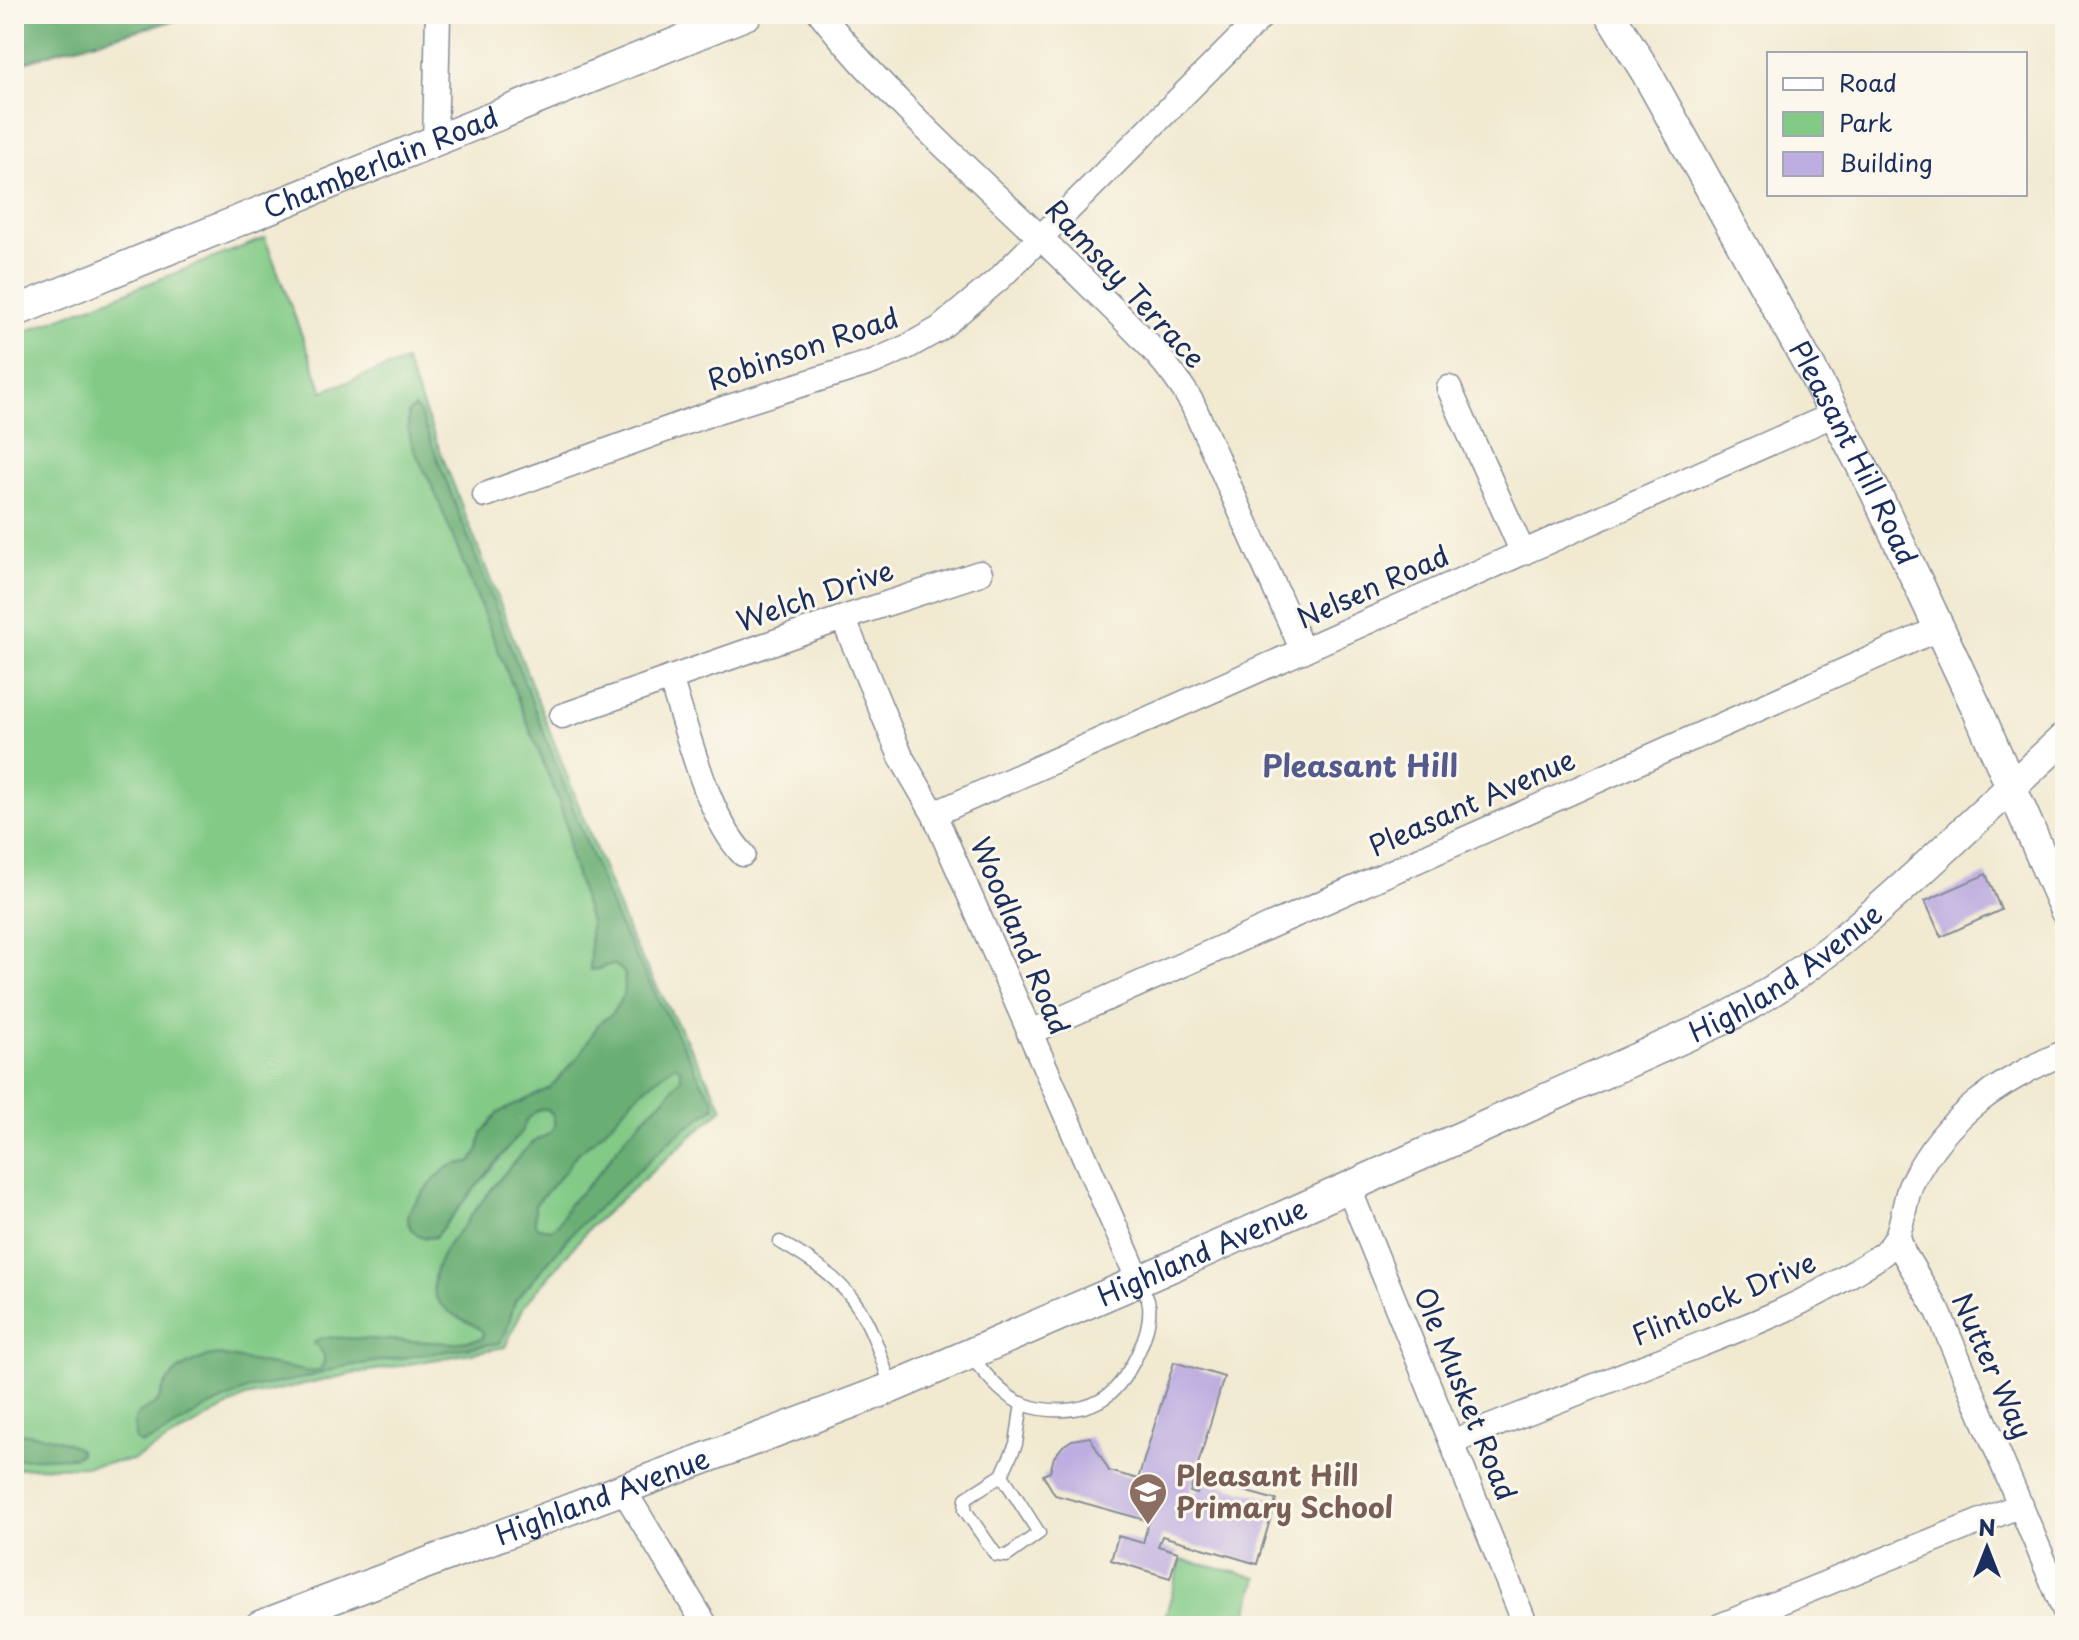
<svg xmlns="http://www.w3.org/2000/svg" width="2079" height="1640" font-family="'Playpen Sans',sans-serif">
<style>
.green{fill:#82ca86;stroke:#4e7c72;stroke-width:2}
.forest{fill:#69ae73;stroke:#426e68;stroke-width:2;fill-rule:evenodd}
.building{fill:#bdade0}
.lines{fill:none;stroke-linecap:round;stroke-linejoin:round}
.service-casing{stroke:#868c97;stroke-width:15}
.minor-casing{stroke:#868c97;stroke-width:27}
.tertiary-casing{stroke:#868c97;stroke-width:33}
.service{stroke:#fff;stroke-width:12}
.minor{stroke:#fff;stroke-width:24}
.tertiary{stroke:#fff;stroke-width:30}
.labels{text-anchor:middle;stroke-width:6;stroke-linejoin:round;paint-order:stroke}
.street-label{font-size:28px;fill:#1b2f5e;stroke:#fbf7ec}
.education-label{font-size:28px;font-weight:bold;fill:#785e54;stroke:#fbf7ec;text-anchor:start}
.neighbourhood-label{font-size:30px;font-weight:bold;fill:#545b8c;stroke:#fbf7ec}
</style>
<rect width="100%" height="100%" fill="#fbf7ec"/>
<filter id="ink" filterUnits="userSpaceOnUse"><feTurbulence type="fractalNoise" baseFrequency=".0125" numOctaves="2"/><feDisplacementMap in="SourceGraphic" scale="16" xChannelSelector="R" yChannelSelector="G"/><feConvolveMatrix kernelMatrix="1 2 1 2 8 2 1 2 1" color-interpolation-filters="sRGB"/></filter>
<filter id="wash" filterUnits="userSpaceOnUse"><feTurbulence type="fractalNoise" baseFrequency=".006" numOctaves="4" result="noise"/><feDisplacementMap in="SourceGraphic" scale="32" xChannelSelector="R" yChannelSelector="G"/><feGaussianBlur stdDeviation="1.8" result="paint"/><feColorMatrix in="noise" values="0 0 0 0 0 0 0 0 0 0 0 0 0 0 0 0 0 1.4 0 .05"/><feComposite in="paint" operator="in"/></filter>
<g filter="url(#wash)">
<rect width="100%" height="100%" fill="#f1e9d0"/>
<path class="green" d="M265,238l58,153 82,-30 225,576 93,171 -133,119 -66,79 -19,41 -153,27 -107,23 -112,63 -45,6 -74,2v-1132z
M1181,1560l76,17 -13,49h-64l-16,-4z"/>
<path class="forest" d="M14,14h186l-142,37 -44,15z
M414,407l6,6 197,508 85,161 12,18 1,7 -41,30 -99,93 -60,71 -9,31 -7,11 -157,24 -37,11 -53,10 -44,19 -52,31 -15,6 -6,-4v-22c6,-8 13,-8 20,-14 7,-5 5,-11 9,-17 10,-19 35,-30 55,-32l92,17 8,-2c10,-11 4,-20 -6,-27l10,-6 130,6 29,-4 1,-6 -3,-4c-13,-8 -32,-15 -41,-27 -11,-14 -4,-33 3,-47 5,-11 14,-20 22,-30 20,-27 43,-57 67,-81 8,-8 26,-8 23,-24 -5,-24 -29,-4 -32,11l-87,106c-15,3 -31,-7 -26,-25 2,-6 31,-40 38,-44 6,-4 17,-5 25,-7l7,-12 3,-16 16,-20 52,-25 28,-31 22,-35 11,-7 12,-19 2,-22c-15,-18 -17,-4 -35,-4v-48l-21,-70 -1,-20 -9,-30 -125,-312c-12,-27 -28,-46 -26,-77zM675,1065l6,5v8l-14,18 -38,37 -34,45 -27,27 -9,18 -7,6 -14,-2 -3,-4v-18l29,-33 10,-15 29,-25 38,-41z
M14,1433c23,1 47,4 66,17v4l-7,3 -59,2z"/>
<g id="blocks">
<path class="building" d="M1986,874l15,36 -60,27 -16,-36z
M1174,1362l50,15 -34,115 7,2 4,-15 75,21 -19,64 -95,-28 -4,10 20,6 -8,26 -59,-18 7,-24 25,7 6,-22 -94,-26 -12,-20 7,-3 4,-15 9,-11 9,-6 18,-3 19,34 29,8z"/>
</g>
</g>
<g filter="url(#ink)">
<use href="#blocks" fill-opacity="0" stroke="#868c97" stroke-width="2"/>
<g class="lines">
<g class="service-casing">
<path id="service" d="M780,1242c73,42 87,66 111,146
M969,1355c15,16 32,41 54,49 24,9 55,9 78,-4 25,-14 51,-66 48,-95 -1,-8 -6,-16 -10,-23
M1002,1475l37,58 -32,23 -11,-1 -31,-45 1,-12 36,-23 14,-31 6,-41"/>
</g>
<g class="minor-casing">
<path id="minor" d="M821,14c78,98 178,181 267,270 37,37 78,73 104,119l111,248
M435,142l3,-128
M1449,388l74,165
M485,495l235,-85 153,-48 34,-15 32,-18 61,-51 264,-264
M843,618l59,141 32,55 205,467
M670,678c17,50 37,139 73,176
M562,716l281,-98 137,-45
M934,814l901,-400
M1029,1033l911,-405
M1348,1186l178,440
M1898,1236l5,16 35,59 127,300
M1452,1442c79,-31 158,-62 237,-93 56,-22 112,-43 164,-76 12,-8 25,-14 35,-24 16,-14 14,-46 24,-67 35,-68 86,-100 153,-130
M623,1489l83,137
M314,1605l10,21
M1720,1626l301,-121"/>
</g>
<g class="tertiary-casing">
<g id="tertiary">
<path id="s1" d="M1610,14l36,58 164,295 65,124 103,220 87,199"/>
<path id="s2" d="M14,312l733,-298"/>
<path id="s3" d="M260,1626l631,-238 248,-107 579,-259c83,-42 150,-102 218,-165 43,-40 86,-80 129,-120"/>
</g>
</g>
<use href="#service" class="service"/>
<use href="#minor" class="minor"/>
<use href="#tertiary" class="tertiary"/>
</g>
</g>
<defs>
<g id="school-pin" transform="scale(2)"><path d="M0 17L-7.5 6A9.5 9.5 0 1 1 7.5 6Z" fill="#8d6e63" stroke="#fbf7ec"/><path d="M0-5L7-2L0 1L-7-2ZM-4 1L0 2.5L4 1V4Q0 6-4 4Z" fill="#fff"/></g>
</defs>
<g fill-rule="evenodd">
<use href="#school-pin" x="1148" y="1492"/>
</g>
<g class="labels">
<g class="street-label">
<text dy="10" stroke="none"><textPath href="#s2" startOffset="396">Chamberlain Road</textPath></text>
<text transform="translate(1125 284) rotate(47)" y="10">Ramsay Terrace</text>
<text transform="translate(803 349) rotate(-19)" y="10">Robinson Road</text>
<text dy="10" stroke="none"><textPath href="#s1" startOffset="502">Pleasant Hill Road</textPath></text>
<text transform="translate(1373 587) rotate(-24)" y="10">Nelsen Road</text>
<text transform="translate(815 596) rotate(-19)" y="10">Welch Drive</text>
<text transform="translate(1472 803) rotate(-24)" y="10">Pleasant Avenue</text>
<text transform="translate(1020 936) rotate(67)" y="10">Woodland Road</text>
<text dy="10" stroke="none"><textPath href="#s3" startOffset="1662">Highland Avenue</textPath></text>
<text dy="10" stroke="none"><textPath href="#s3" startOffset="1014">Highland Avenue</textPath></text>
<text transform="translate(1724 1299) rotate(-23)" y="10">Flintlock Drive</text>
<text transform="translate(1992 1366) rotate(66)" y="10">Nutter Way</text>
<text transform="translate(1465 1394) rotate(68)" y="10">Ole Musket Road</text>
<text dy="10" stroke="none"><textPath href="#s3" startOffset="366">Highland Avenue</textPath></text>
</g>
<g class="education-label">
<text x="1176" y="1486">Pleasant Hill<tspan x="1176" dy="32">Primary School</tspan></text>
</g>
<g class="neighbourhood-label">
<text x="1360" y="777">Pleasant Hill</text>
</g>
</g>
<rect width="2079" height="1640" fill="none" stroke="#fbf7ec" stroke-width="48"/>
<rect x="1767" y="52" width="260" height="144" fill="#fbf7ec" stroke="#a1a7b3" stroke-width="2"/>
<rect x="1783" y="78" width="40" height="12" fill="#ffffff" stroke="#a1a7b3" stroke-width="2"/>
<text x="1839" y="92" font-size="24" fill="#1b2f5e">Road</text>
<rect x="1783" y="112" width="40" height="24" fill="#82ca86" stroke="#a1a7b3" stroke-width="2"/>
<text x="1839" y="132" font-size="24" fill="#1b2f5e">Park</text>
<rect x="1783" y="152" width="40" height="24" fill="#bdade0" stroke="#a1a7b3" stroke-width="2"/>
<text x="1839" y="172" font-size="24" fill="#1b2f5e">Building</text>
<g transform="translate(1987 1548)" stroke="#fbf7ec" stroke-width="6" paint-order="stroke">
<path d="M0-6L14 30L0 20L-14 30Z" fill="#1b2f5e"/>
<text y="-12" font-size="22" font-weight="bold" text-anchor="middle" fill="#1b2f5e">N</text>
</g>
</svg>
